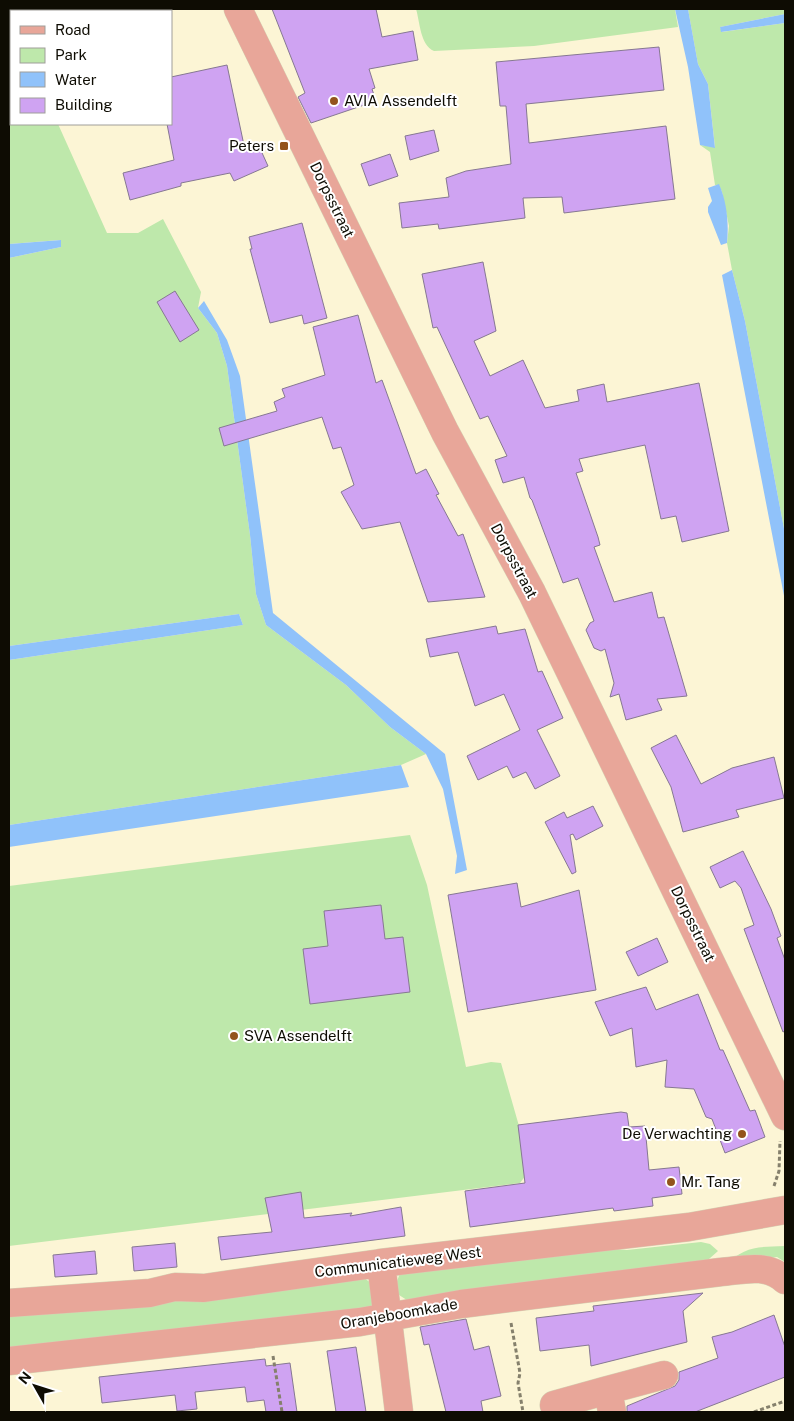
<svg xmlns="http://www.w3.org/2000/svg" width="794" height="1421" font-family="'Public Sans',sans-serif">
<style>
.green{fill:#bee8ab}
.water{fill:#90c2fa}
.building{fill:#cfa3f2;stroke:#867892}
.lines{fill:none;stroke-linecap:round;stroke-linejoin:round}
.minor-casing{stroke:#d6d0b3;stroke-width:29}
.path{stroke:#85806c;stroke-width:3;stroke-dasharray:4 2.5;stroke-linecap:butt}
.minor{stroke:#e8a699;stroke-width:28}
.poi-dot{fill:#93531c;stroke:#fff;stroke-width:2}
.labels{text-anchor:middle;stroke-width:4;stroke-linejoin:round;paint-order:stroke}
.poi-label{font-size:15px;fill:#0e0c03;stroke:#fff;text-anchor:start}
.street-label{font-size:15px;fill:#0e0c03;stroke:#fff}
</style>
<rect width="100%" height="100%" fill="#fcf5d5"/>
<path class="green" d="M416,9h259l3,18 -144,19 -100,5c-14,-6 -14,-29 -18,-42z
M688,9h97v5l-65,13 2,5 63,-9v511l-40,-213 -13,-51 -5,-27 2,-17 -7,-34 -3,-7h-4l-5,-33 -10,-7 15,2 -7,-63 -10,-20z
M11,60v64h47l49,109h31l25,-14 38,73 -3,16 19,25 10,33 23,169 6,59 10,31 80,60 44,42 36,27 -25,11 -392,60v-165l234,-35 -4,-11 -230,32v-388l52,-11 -1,-7 -51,4v-183z
M410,835l17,50 39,182 25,-5 10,1 18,63 7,49 -6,8 -511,63v-360z
M701,1242l9,2 8,7 -18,16 -290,35 -11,-7 -4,-8 5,-14 196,-25 31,2z
M785,1246v16l-8,-5 -53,9c21,-20 33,-19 61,-20z
M364,1278l7,5 3,21 -9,6 -356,37v-33z"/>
<path class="water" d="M675,9h13l10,55 10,20 7,64 -15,-3 -12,-78z
M785,14v9l-64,9 -1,-5z
M719,184c8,18 10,40 8,59l-6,2 -13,-33v-5l4,-6 -4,-13z
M61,240v7l-52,11v-14z
M732,270l13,51 40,213v67l-63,-326z
M204,301l23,39 13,36 33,237 172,141 22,116 -12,4 2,-18 -14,-67 -17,-35 -36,-27 -44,-42 -80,-60 -10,-31 -6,-59 -23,-169 -10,-33 -19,-25z
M239,614l4,11 -234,35v-14z
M401,765l8,22 -400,60v-22z"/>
<path class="building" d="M272,9h104l6,28 31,-6 5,29 -49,9 6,19 -3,1 4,12 -65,22 -13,-26 7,-4z
M659,47l5,43 -138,14 3,39 137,-17 9,73 -111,14 -2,-16 -39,1 2,20 -86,11 -1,-5 -36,4 -3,-25 50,-6 -3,-19 20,-7 45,-7 -5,-58h-6l-4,-44z
M227,65l18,85 13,-6 10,22 -34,15 -4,-8 -49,10v3l-51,14 -7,-27 51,-13 -7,-36h4v-47z
M434,130l5,21 -29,9 -5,-24z
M390,154l8,22 -29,10 -8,-22z
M302,223l25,95 -23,6 -2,-9 -32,8 -20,-74h2l-3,-12z
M483,262l13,69 -22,10 16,35 33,-16 22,48 34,-7 -2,-11 27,-6 3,18 92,-19 30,148 -47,11 -6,-26 -15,3 -16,-74 -66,14 4,12 -7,2 22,64 2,8 -6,2 20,55 38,-10 6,26 6,-1 23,79 -30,3 5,11 -36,10 -7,-26 -9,3 4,-14 -9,-34 -4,2 -7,-3 -8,-18 4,-7 4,-2 -16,-43 -15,5 -31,-83 -2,-2 -6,-21 -21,6 -8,-23 12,-4 -19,-40 -8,3 -43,-92 -4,1 -11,-54z
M175,291l24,39 -19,12 -23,-40z
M358,315l18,68 6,-3 34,94 10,-5 13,25 -3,1 22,41 5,-2 22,63 -57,5 -28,-80 -38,7 -21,-37 13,-7 -13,-38 -8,2 -11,-32 -98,29 -5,-18 58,-17 -3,-9 11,-5 -3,-8 43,-14 -12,-48z
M496,626l2,8 27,-5 13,43 4,-1 21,47 -26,12 23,46 -25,13 -9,-17 -13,6 -6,-12 -29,14 -11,-24 53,-26 -16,-36 -29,12 -17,-54 -28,5 -4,-18z
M676,735l25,49 31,-16 42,-11 10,41 -48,12 3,7 -56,15 -12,-45 -20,-39z
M593,806l10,20 -27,14 -3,-6 -3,1 6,37 -4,2 -27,-52 19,-10 3,6z
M743,851l28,58 10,27 -4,2 8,22v71l-2,1 -39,-103 10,-4 -13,-37 -6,-7 -15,7 -10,-21z
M517,883l4,24 58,-17 17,100 -128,22 -20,-117z
M381,905l4,34 18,-2 7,55 -100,12 -7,-55 25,-3 -4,-35z
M657,938l11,24 -30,14 -12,-24z
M646,987l10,23 42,-16 22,56h3l27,61 5,-1 10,27 -40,16 -13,-34 -6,-2 -12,-28 -29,-2 2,-27 -31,7 -4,-39 -22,8 -15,-34z
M621,1112l6,1 2,14 16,-1 4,44 30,-3 3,27 -30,4 1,8 -39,5 -1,-3 -143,19 -5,-36 60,-8 -7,-58z
M301,1192l3,26 48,-5 -2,3 51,-9 4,29 -184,24 -3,-23 54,-5 -7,-34z
M175,1243l2,24 -43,4 -2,-24z
M95,1251l2,23 -42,3 -2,-22z
M703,1293l-20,18 4,31 -96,24 -2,-21 -49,6 -4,-33 58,-7 -1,-5z
M774,1315l11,32v30l-90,35h-68v-6l48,-20 4,-6v-8l39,-14 -6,-21 20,-5z
M466,1319l8,31 15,-4 12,50 -20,5 2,11h-37l-17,-68 -5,1 -4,-18z
M356,1347l10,65h-30l-9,-61z
M265,1359l1,7 24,-3 7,49h-31l-2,-12 -17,2 -2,-15 -50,5 2,17 -20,2 -2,-16 -73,8 -3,-26z"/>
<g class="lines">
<g class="minor-casing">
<path id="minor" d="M238,9l207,423 87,161 253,523
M381,1263l18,149
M9,1303l141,-10 25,-6 29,1 177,-25 308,-36 96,-17
M9,1361l351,-39 101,-18 260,-32c23,-2 45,-9 64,8
M554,1405l54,-15
M612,1412l-4,-22 56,-15"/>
</g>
<path class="path" d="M774,1186l5,-15 1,-30
M511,1323l9,50 -2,10 5,29
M273,1356l9,56
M754,1412l31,-11"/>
<use href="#minor" class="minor"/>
</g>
<g class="poi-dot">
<circle cx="334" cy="101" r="5"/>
<rect x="279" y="141" width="10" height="10" rx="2.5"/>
<circle cx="234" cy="1036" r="5"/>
<circle cx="742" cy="1134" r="5"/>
<circle cx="671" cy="1182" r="5"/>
</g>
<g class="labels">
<g class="poi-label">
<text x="344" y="106">AVIA Assendelft</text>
<text x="274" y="151" text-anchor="end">Peters</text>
<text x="244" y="1041">SVA Assendelft</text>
<text x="732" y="1139" text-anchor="end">De Verwachting</text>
<text x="681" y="1187">Mr. Tang</text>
</g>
<g class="street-label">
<text transform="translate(332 200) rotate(64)" y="5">Dorpsstraat</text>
<text transform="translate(514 561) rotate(62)" y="5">Dorpsstraat</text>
<text transform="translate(693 924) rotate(64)" y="5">Dorpsstraat</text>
<text transform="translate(398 1262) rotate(-7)" y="5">Communicatieweg West</text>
<text transform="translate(399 1314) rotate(-10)" y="5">Oranjeboomkade</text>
</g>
</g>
<rect width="794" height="1421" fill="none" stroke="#0e0c03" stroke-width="20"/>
<rect x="10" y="10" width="162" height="115" fill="#ffffff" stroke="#9f9e9a"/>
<rect x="20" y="26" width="25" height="8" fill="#e8a699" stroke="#9f9e9a"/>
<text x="55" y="35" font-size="15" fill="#0e0c03">Road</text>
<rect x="20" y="48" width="25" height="15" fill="#bee8ab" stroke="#9f9e9a"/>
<text x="55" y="60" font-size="15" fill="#0e0c03">Park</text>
<rect x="20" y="72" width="25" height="15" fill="#90c2fa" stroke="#9f9e9a"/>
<text x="55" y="85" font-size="15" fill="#0e0c03">Water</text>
<rect x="20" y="98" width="25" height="15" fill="#cfa3f2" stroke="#9f9e9a"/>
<text x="55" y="110" font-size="15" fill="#0e0c03">Building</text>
<g transform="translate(35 1386) rotate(309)" stroke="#ffffff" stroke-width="4" paint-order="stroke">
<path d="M0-4L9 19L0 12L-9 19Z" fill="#0e0c03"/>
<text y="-8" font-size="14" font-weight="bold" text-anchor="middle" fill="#0e0c03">N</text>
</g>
</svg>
